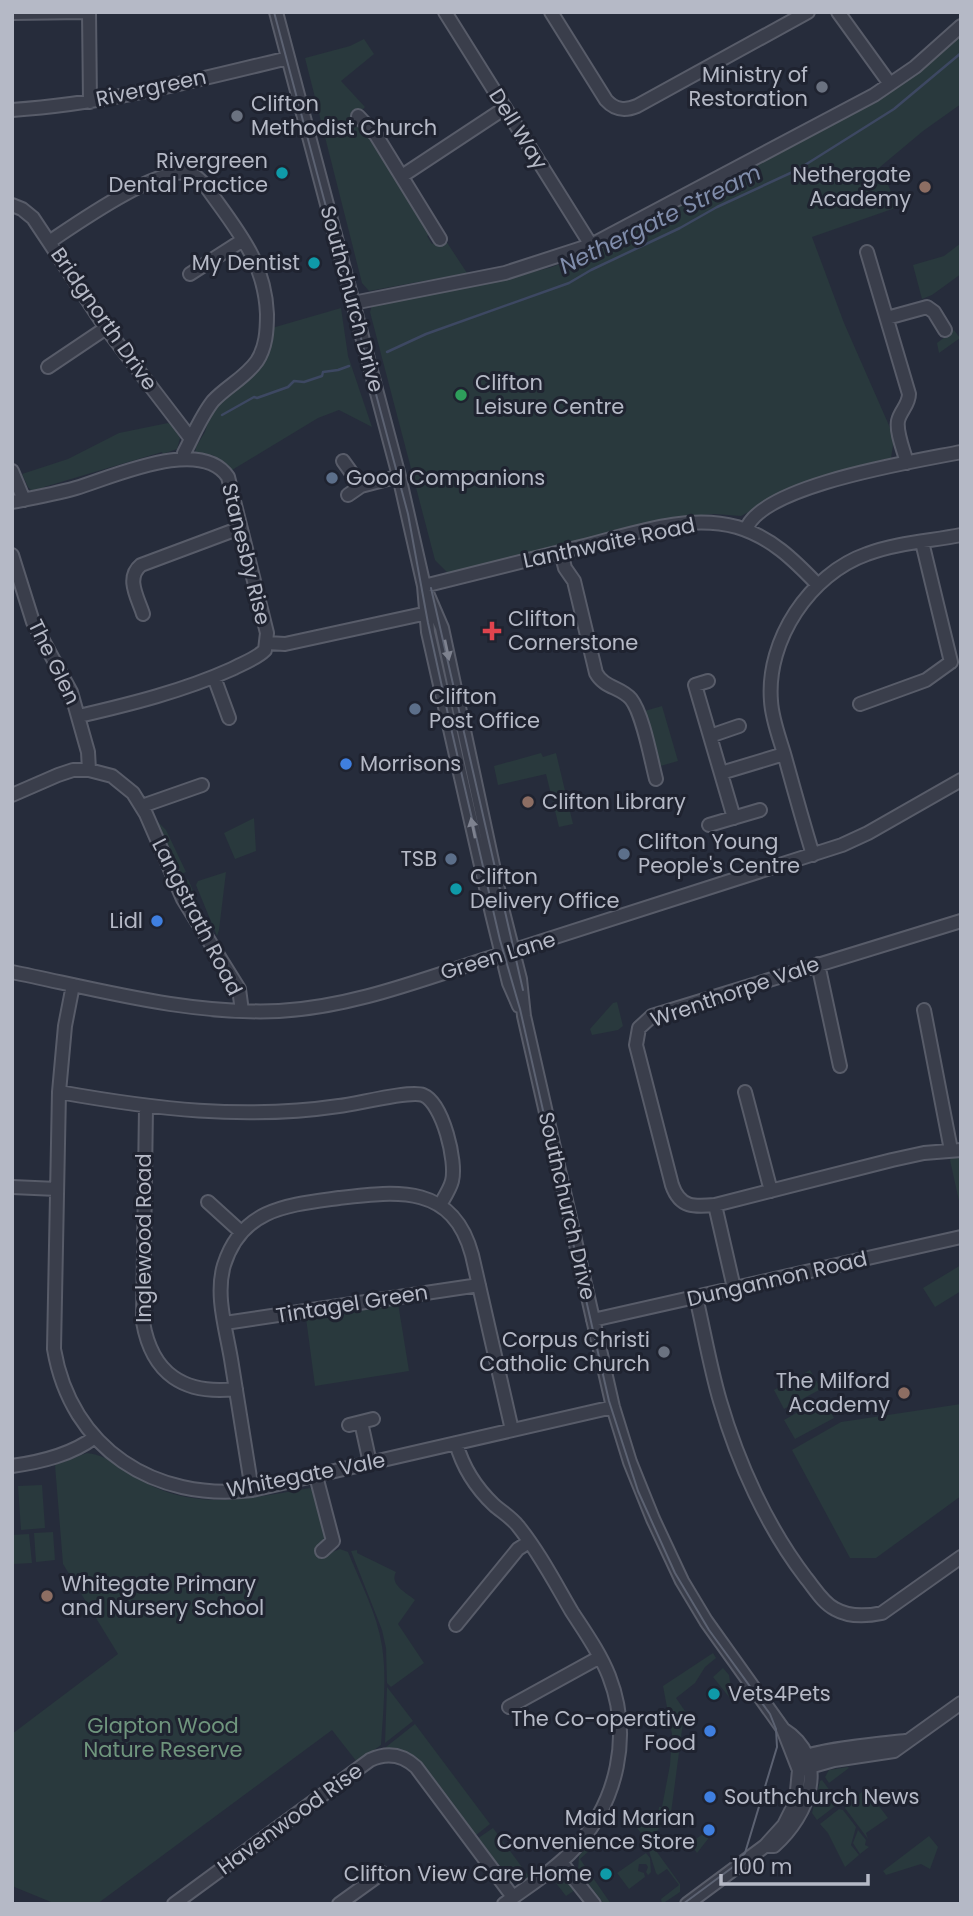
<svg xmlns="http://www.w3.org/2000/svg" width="973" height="1916" font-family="Poppins,sans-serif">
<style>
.green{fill:#29393d}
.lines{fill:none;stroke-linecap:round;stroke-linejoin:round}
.stream{stroke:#3d4862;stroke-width:2.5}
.minor-casing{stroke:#585c69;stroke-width:16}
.minor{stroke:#3a3e4b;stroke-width:12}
.tram{stroke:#5c6272;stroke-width:2}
.oneway{fill:#7e828f}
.worship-dot{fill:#6b7280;stroke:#1f2330;stroke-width:2.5}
.culture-dot{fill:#0f9aa8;stroke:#1f2330;stroke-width:2.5}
.education-dot{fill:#8d6e63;stroke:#1f2330;stroke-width:2.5}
.leisure-dot{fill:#2e9e5b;stroke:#1f2330;stroke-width:2.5}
.service-dot{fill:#5c6f8a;stroke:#1f2330;stroke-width:2.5}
.health-dot{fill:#e0444e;stroke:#1f2330;stroke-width:2.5}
.shop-dot{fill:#3f7fe0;stroke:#1f2330;stroke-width:2.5}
.labels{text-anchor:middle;stroke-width:6;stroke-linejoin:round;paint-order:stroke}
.poi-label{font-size:21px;fill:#b5b9c6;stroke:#1f2330;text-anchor:start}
.street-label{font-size:21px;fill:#b5b9c6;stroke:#1f2330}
.park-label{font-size:21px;fill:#6f957d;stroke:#1f2330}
.water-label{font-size:23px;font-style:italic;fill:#808dab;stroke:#1f2330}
</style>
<rect width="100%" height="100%" fill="#262c3b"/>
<path class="green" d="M961,34v70l-38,27 -43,36 18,40 -86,30 32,86 47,107 3,9 -3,19 -38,9 -49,16 -63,33 -26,-2 -39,3 -228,56 -13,-13 -65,-248 3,-10 110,-17 69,-18 53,-21 291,-157z
M364,39l10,15 -33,27 24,26 -13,14 7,7 5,-2 68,107 -5,3 5,8 6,-3 2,4 6,-4 21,32 -98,18 -7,-8 -57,-225 45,-12z
M961,243v31l-29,21 -10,4 -9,-34 31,-9z
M341,308l7,48 24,71 -33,-17 -21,8 -86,52 -19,-15 -18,-1 1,-7 9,-15 7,-23 43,-34 8,-14 9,-33z
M954,330l6,8 -21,15 -2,-10z
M168,423l3,1 9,14 -3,11 -14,5 -1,-2 -118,35 -3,3 -8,2 -5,-5 -6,-13 46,-15 51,-26z
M662,706l16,55 -21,6 -16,-55z
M541,753l2,4 13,-4 17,71 -14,3 -13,-53 -48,11 -4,-19z
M152,816l14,14 20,42 -9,4z
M254,818l2,33 -21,8 -11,-26z
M226,872l-7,58 -2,6 -21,-51 2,-4z
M188,879l16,38 -2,4 -21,-38z
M617,1002l6,24 -5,4 -26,5 -2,-6 23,-26z
M952,1157h9v53l-11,-50z
M961,1265v26l-26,16 -12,-19z
M398,1303l11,68 -94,15 -9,-68z
M810,1370l11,19 -37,20 -10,-19z
M823,1398l11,20 -39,21 -11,-19z
M961,1404v92l-85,62h-26l-58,-108 49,-28z
M87,1453c25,3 44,23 67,34 52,23 103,10 156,1l4,4 12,48 -4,16 18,-7 8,3c12,30 29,61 34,94 5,32 1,66 -1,99l-24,17 -25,-32 -235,174h-41l-44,-18v-152l106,-80 -55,-90 -8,-99z
M42,1485l3,43 -24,2 -3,-44z
M53,1532l2,28 -19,2 -2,-29z
M29,1534l3,29 -19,1 -1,-29z
M357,1550v3l39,19c-7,13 11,21 19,28l-17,24 26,39 -33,24 -4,-4 -1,-35 -4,-18 -31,-79z
M713,1653l3,5 -11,9 -10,16 -19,15 11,16 -4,8 -12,91 -22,28 31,43v8l-18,12 -1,-5 18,-14 -12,-16 -9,6 -2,-2 -7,-22 3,-3 -29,-39 10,11 24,1 2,-14h3l8,-42 2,-31 -9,-48z
M723,1668l6,7 4,27 -20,-25z
M387,1687l26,34 -28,22z
M415,1724l75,100 -15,12 -52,-69 -42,-16z
M848,1767l1,1 -20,15 -4,-6 4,-7z
M822,1780l17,23 -22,17 -5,-7 8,-32z
M866,1789l22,29 -22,15 2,6 -23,-31 1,-4z
M839,1809l4,1 13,17 -5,18 8,10 -14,12 -17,-34 -8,-9z
M493,1828l37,50 -10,7 -12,-4 -31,-42z
M858,1830l8,10 -1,5 4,2 -9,7 -7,-11z
M703,1834l8,1 -14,18 -7,-10z
M929,1836l9,11 -8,22 -9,-5 -35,11 -3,-4z
M591,1840l6,4 -17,15 31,45h-7l-26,-34 1,-14z
M646,1853l4,5 1,14 -3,3 -2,-3 2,-5 -2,-3h-7l-1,7 6,2 1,4 -16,12 -12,-16z
M557,1874l9,4 9,12 -9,6 -14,-18z"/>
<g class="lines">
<path class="stream" d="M387,352l39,-18 143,-51 22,-13 89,-42 37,-21 80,-37 97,-61 67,-56
M222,415l32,-18 3,1 31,-11 6,-6 10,1 18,-6 1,-4 15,-2 11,-4"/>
<g class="minor-casing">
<path id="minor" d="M89,12l1,90
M276,12l123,464 25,110 4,46 64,282 17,69 10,23
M445,12l146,233
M551,12l55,88c9,10 19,11 31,6l171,-94
M838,12l52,72
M12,13l72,-1
M12,110c94,-6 185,-30 276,-52
M358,116l18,19 64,104
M402,176l103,-68
M12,205l10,4 11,9 73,110 85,111
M49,242c27,-18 108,-75 139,-69 7,1 12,7 17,12 30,43 60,75 62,129 0,17 -1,33 -10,47 -12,17 -30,25 -44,40 -12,15 -20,35 -29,52v6
M867,252l42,142c0,11 -9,17 -11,27 -2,12 6,30 9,42
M190,274l53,-34
M353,303l152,-30 86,-28 283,-150 41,-28 46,-41
M887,318l40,-11 7,5 11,18
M48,367l58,-39
M343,461l18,25 38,-10
M12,471l12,29
M348,495l13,-9
M12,502c21,-4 43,-8 64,-14 37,-11 125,-52 152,-11l39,156 -2,17c-9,9 -22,13 -33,19 -49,22 -101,35 -153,47
M746,530c14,-45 171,-69 215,-78
M922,542l29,120
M561,552l4,16 9,13 22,92c8,15 25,14 35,26 12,15 20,61 25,80
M12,555l21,67 38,70 17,60 1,18
M424,586l18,42 61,284 17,67 4,37 89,391 17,55 23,57 29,62 24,40 77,108 16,41 -3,31 -12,24 -19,21 -78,58
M424,586c52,-13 104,-26 156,-39 50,-12 105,-34 157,-20 34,10 57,33 81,58
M143,614c-5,-16 -18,-36 -2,-49l99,-37
M267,643l18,1 147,-32
M214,677l15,41
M708,681l-13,4 39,133
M860,704l66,-24 25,-18
M710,736l29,-10
M721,773l63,-19
M12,795l46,-20 15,-5h16l23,6 21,17 13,21 37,85 56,90 3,22
M142,806l60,-21
M709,825l51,-15
M813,855c-10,-33 -19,-65 -28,-98 -5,-18 -13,-37 -14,-56 -5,-61 39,-127 96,-147 29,-11 63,-13 94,-19
M961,921l-309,95 -13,12 -3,17 36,140c8,23 22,22 43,20l177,-45 32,-7 37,-3
M818,964l22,102
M12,972c88,18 177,43 267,39 76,-4 149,-34 220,-56 115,-36 229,-73 343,-110l26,-12 93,-53
M73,985l-8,41 -6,66 -5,257c17,100 101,153 198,141l361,-83
M924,1010l27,140
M59,1092c95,17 185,28 280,14 18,-2 71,-16 84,-11 20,8 34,67 29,86 -2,8 -8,17 -12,24
M745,1092l26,99
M146,1107l-3,215c9,52 41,73 93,67
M12,1187l45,2
M208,1202l33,30
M715,1205l19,83
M696,1297c8,34 14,70 24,104 18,62 47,126 86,177 9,11 17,25 29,31 14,8 33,7 47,4l79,-56
M593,1320l368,-83
M225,1323l254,-38
M361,1422l9,41
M349,1425l24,-6
M456,1443c7,25 19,44 38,62 8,7 18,13 24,21 21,26 37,57 54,86 13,20 28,41 37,64 23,59 9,125 -34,172 -20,22 -47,38 -71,56
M12,1466c29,-4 59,-11 83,-29
M316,1476l17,65 -11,10
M252,1490c-7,-43 -14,-87 -21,-131 -5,-30 -16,-64 -7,-94 18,-57 64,-60 115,-67 59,-7 114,-14 133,57l40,175
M456,1625l62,-76 11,-7
M509,1707l91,-50
M803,1758c10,-8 84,-15 102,-17
M799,1770l35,-10 60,-9 67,-48
M765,1846h9c35,-31 57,-87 9,-117
M561,1862l33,42
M174,1904l196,-144c17,-8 32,-6 46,7l97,130
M339,1904l43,-31"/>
</g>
<use href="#minor" class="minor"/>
<path class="tram" d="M274,12l134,502 20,109 23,105 49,212 20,69 89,392 29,90 37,82 34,57 61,84 6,15 1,18 -32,106 -12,14 -50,37
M431,588l92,402"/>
</g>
<defs><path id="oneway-solid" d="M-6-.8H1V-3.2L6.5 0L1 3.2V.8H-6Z" transform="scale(1.75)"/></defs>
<g class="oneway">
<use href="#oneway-solid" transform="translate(447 650) rotate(78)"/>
<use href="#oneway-solid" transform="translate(473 828) rotate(-102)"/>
</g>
<g class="worship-dot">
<circle cx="822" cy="87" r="7"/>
<circle cx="237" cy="116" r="7"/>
<circle cx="664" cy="1352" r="7"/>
</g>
<g class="culture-dot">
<circle cx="282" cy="173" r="7"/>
<circle cx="314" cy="263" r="7"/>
<circle cx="456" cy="889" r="7"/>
<circle cx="714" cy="1694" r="7"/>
<circle cx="606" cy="1874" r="7"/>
</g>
<g class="education-dot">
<circle cx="925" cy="187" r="7"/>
<circle cx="528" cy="802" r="7"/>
<circle cx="904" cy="1393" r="7"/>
<circle cx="47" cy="1596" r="7"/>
</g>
<circle class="leisure-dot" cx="461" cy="395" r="7"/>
<g class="service-dot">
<circle cx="332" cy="478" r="7"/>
<circle cx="415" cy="709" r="7"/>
<circle cx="624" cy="854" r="7"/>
<circle cx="451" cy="859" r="7"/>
</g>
<path class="health-dot" d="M488.5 620.5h7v7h7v7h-7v7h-7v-7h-7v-7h7z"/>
<g class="shop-dot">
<circle cx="346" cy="764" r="7"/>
<circle cx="157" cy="921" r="7"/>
<circle cx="710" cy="1731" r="7"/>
<circle cx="710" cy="1797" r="7"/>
<circle cx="709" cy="1830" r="7"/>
</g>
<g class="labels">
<g class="poi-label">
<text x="808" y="82" text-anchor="end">Ministry of<tspan x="808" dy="24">Restoration</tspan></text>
<text x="251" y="111">Clifton<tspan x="251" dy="24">Methodist Church</tspan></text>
<text x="268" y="168" text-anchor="end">Rivergreen<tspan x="268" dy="24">Dental Practice</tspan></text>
<text x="911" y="182" text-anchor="end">Nethergate<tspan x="911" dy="24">Academy</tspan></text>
<text x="300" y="270" text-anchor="end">My Dentist</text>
<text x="475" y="390">Clifton<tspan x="475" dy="24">Leisure Centre</tspan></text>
<text x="346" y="485">Good Companions</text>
<text x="508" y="626">Clifton<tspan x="508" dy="24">Cornerstone</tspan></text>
<text x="429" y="704">Clifton<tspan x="429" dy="24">Post Office</tspan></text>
<text x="360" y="771">Morrisons</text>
<text x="542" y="809">Clifton Library</text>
<text x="638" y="849">Clifton Young<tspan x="638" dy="24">People's Centre</tspan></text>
<text x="437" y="866" text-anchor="end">TSB</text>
<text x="470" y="884">Clifton<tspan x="470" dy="24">Delivery Office</tspan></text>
<text x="143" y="928" text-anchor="end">Lidl</text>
<text x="650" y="1347" text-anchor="end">Corpus Christi<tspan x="650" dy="24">Catholic Church</tspan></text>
<text x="890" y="1388" text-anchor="end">The Milford<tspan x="890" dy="24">Academy</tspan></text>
<text x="61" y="1591">Whitegate Primary<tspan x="61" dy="24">and Nursery School</tspan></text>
<text x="728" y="1701">Vets4Pets</text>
<text x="696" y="1726" text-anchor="end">The Co-operative<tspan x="696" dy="24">Food</tspan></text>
<text x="724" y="1804">Southchurch News</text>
<text x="695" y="1825" text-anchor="end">Maid Marian<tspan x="695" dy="24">Convenience Store</tspan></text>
<text x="592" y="1881" text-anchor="end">Clifton View Care Home</text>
</g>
<g class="street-label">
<text transform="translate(151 88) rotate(-12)" y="7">Rivergreen</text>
<text transform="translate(518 129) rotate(58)" y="7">Dell Way</text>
<text transform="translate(352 299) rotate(75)" y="7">Southchurch Drive</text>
<text transform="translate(104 319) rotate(55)" y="7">Bridgnorth Drive</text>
<text transform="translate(609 543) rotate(-12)" y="7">Lanthwaite Road</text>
<text transform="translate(246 554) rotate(76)" y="7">Stanesby Rise</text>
<text transform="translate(54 662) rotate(64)" y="7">The Glen</text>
<text transform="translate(197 917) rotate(63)" y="7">Langstrath Road</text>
<text transform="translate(498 956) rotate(-17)" y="7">Green Lane</text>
<text transform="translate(735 992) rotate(-19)" y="7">Wrenthorpe Vale</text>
<text transform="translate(567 1206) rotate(77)" y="7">Southchurch Drive</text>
<text transform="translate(144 1238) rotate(-90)" y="7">Inglewood Road</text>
<text transform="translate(777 1279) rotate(-13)" y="7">Dungannon Road</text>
<text transform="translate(352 1304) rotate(-9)" y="7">Tintagel Green</text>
<text transform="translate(306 1475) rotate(-11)" y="7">Whitegate Vale</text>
<text transform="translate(290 1819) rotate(-36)" y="7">Havenwood Rise</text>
</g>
<g class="park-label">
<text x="163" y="1733">Glapton Wood<tspan x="163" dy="24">Nature Reserve</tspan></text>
</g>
<g class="water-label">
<text transform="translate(660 219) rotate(-26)" y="8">Nethergate Stream</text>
</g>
</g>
<rect width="973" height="1916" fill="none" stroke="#b5b9c6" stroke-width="28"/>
<path d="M721 1874v10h147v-10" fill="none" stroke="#b5b9c6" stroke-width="3.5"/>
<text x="732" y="1874" font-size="21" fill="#b5b9c6" stroke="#1f2330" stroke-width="5" paint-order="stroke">100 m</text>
</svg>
